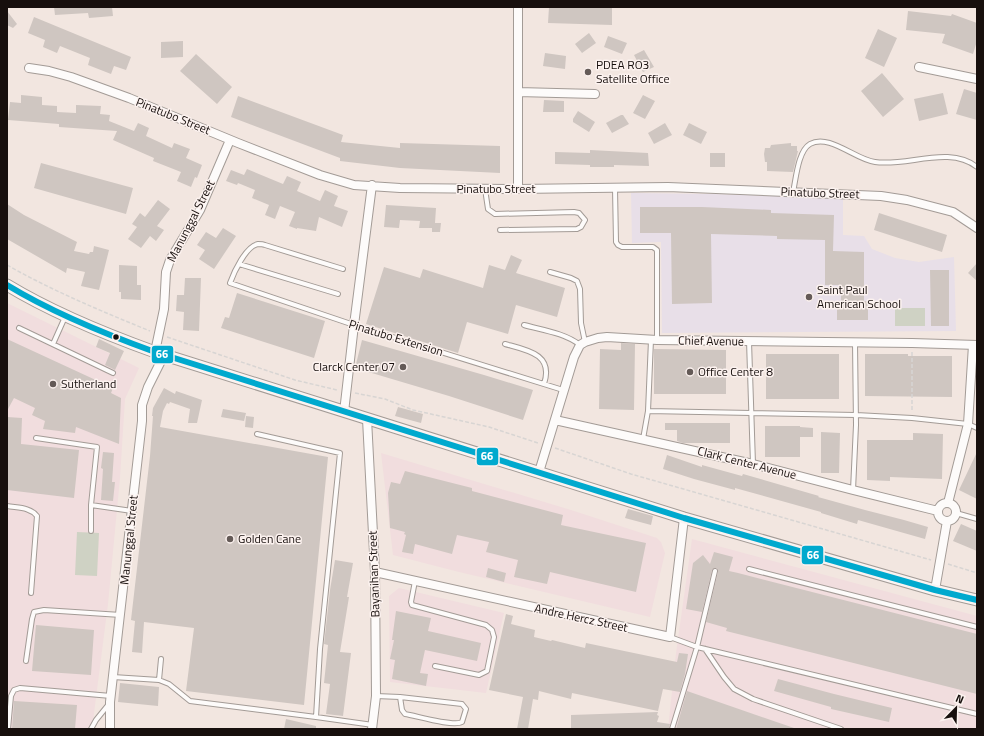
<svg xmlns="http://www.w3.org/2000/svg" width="984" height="736" font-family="'Titillium Web',sans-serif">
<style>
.industrial{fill:#f1ddde}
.education{fill:#e8dfe8}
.green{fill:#cfd2c4}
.building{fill:#cfc6c1}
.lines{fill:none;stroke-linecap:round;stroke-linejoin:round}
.lane-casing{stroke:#a39b96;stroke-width:6}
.street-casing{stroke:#a39b96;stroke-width:10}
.secondary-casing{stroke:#a39b96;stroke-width:13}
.path{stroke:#d8d5d3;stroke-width:1.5;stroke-dasharray:4 2;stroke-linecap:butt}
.lane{stroke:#fdfbfa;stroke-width:4}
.street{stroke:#fdfbfa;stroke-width:8}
.secondary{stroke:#faf5f4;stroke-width:11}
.bus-1-casing{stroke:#fcf2ef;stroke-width:9}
.bus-1{stroke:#00a9ce;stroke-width:6}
.poi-dot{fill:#645a57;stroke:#fcf2ef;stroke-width:1.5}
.bus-dot{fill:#170f0d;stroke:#fcf2ef;stroke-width:1.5}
.labels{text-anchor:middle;stroke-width:3;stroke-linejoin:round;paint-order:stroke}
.poi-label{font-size:12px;fill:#170f0d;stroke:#fcf2ef;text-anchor:start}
.street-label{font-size:12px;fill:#170f0d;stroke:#fcf2ef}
.line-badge{stroke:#fcf2ef;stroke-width:1.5}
.badge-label{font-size:11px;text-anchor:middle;font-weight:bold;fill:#fff}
</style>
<rect width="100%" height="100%" fill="#f2e6e0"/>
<path class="industrial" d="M7,303l132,65 -14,31 -5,79 -12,126 -16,125h-85z
M381,453l190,57 86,28 4,4 4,11 -15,64 -191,-45 -66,-17z
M692,539l285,77v113h-309l8,-76z
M399,588l105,25 -18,80 -96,-11 -1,-86z"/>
<path class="education" d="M631,193l81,1 131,4v37l21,1 8,13 23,9 24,4 35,-5 2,74 -294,2 -1,-91 -29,1z"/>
<path class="green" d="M895,308h30v18h-30z
M77,532l22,1 -2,43 -22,-1z"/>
<path class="building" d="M54,7h58l1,9 -24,2 -1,-5 -33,2z
M549,7h63v18l-64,-2z
M7,11l10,13 -4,4 -6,-3z
M908,11l43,5 1,-2 25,9v18l-4,13 -31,-11 3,-9 -39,-4z
M34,17l97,40 -5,13 -12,-4 -3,8 -23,-9 2,-7 -30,-12 -3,7 -14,-6 2,-7 -17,-7z
M878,29l19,9 -13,29 -19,-9z
M589,33l7,10 -14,10 -7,-9z
M608,36l19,7 -5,11 -18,-7z
M183,41v16l-22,1v-16z
M644,50l10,17 -11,5 -9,-17z
M545,53l21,3 -1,13 -22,-3z
M196,54l36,33 -15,17 -37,-33z
M882,73l22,26 -21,18 -22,-26z
M964,89l13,4v27l-21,-6z
M943,93l5,21 -29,7 -5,-22z
M21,95l21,2v8l15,1v6l19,1v-8l25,1 -1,8 10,1 -1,6 25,10 4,-8 11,5 -3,8 26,12 2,-5 16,6 -4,9 16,7 -5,13 -2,-1 -4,10 -14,-6 4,-9 -28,-11 1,-3 -41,-18 4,-9 -58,-4v-3l-51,-4 2,-18 11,1z
M643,95l12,6 -10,18 -12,-6z
M238,96l105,39 -2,7 59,6v-5l100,3v27l-100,-5 -60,-7v-3l-109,-41z
M544,100l20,1v11h-21z
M578,111l17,11 -6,10 -16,-10v-3z
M621,115h2l6,9 -17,9 -6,-10z
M665,123l7,12 -18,9 -6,-11z
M689,123l18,9 -6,12 -18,-9z
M791,143v3h6v5h1l-5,21 -26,-1v-9h-2l-1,-8 1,-6h5l1,-3z
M590,150l58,3 1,13 -35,-1v2h-24v-2l-35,-1v-12l35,1z
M710,153h15v14h-15z
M41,163l92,25 -7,26 -92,-26z
M247,169l36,15 4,-8 14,6 -4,9 23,10 5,-11 13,6 -4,10 14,5 -6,16 -23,-10 -3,14 -19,-3v1l-8,-3 6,-14 -15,-6 -5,13 -10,-4 4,-10 -17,-7 3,-8 -17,-7 -1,2 -11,-4 5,-11 13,5z
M158,200l12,9 -13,17 7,4 -8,11 -6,-5 -9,12 -13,-9 9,-12 -5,-3 8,-11 5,4z
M7,204l17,11 53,27 -3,9 15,3 1,-2h3l1,-6 15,4 -10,40 -18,-4 4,-14 -18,-4 -1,5 -59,-34z
M386,205l50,3 -1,15h6l-1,9h-8v-4h-13l1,-7 -20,-1 -1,8 -15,-1z
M640,207h62l69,3v3l63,2 -1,36 31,1v49h4v19h-31v-19h4v-16h-16v-45l-48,-1v-3l-66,-2 1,69 -40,1 -1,-71h-31z
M879,213l68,22 -5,17 -68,-22z
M223,228l13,8 -22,33 -15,-10 6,-9 -8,-5 9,-13 10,6z
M511,255l11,5 -6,13 49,15 -8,29 -41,-12 -8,29 -41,-12 -9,31 -92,-29 18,-57 36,11 3,-9 60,19 6,-23 16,5z
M977,263v18l-9,-8z
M119,265l18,1v19h4v15l-20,-1v-7h-2z
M930,270h19v56h-18z
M185,278h16l-2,53 -16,-1 1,-18 -8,-1 1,-16h7z
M237,293l88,28 -11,37 -93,-30 4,-11 4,1z
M7,339l106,49 -2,5 10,5 -2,46 -43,-17 -1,6 -32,-4 2,-8 -13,-6 3,-7 -21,-10 -7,13z
M99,339l25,12 -9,19 -10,-5 5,-12 -14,-6z
M362,340l122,35 49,15 -10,30 -74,-24 -94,-28z
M621,343l14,1 -1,66 -35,-1 1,-60 21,1z
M654,349l72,1v44h-72z
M766,354h73v45h-73z
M865,354h43v2h44v41l-87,-1z
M164,388l11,6 1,-3 26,9 -5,23h-9l2,-14 -20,-7 -1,2 -2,-1 -4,8 -3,16 168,30 -24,248 -118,-14 8,-63 -50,-6 -2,31 -10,-1 3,-31 -4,-1 19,-164 3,-40h-1l1,-8z
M398,407l25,7 -2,9 -26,-7z
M223,409l23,4 -2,8 -23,-4z
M246,416l8,1 -1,11 -8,-1z
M7,417l15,1 -1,26 58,6 -5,48 -67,-8z
M665,423h65v20h-47l-6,-2v-11h-12z
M765,426h35v1l13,1v9h-13v20h-35z
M821,432l19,1 -1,40h-18z
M913,433l30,1 -1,45 -52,-2v4l-23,-1v-40h46z
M103,452l11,1 -2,29h3l-2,19 -12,-1 2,-31 -2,-1z
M977,452v47l-18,-9z
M667,455l35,12v-2l40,11 1,-2 76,22 -1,1 47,13 39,10 24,7 -3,12 -67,-19 -1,4 -36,-11v-1l-86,-24v2l-41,-11 -31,-10z
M405,471l67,17v3l91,24 -2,10 85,18 -10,49 -86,-20 -3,12 -33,-7 4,-17 -32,-8 3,-10 -32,-7 -5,19 -37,-10 -2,10 -11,-2 4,-17 -2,-1 1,-2 -15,-4 -2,-35 3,-11 9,2z
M628,509l25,7 -2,9 -26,-7z
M961,524l16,7v20l-24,-10z
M714,552l19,5 -4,14 9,2 239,61v60l-251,-63 1,-3 -21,-6 12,-50 -1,-4h-3l-2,2 -10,42 -16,-3 7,-46 10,-8 7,9z
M335,560l18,3 -6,34h2l-9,55 11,1 -8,63 -17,-2 4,-30 -6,-1 4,-38 -4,-1 6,-54z
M488,568l18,5 -2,9 -18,-5z
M396,611l35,7 -3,13 53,12 -4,18 -52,-11 -5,23 8,1 -2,12 -34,-7 3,-19 -5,-1 4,-19h-2z
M506,614l7,2 -2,8 24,6 -1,7 17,4 1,-1 33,8 1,-5 91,19 2,-9 9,1 -3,20 -5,18 -17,-3 -5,22 -86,-18 -1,6 -32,-8 -1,9 -5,-1 -5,30h-11l6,-32 -34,-7z
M36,625l58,5 -3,45 -59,-4z
M778,679l56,15 58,14 -3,14 -58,-13v-2l-57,-16z
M120,683l39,4 -1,19 -40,-4z
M687,691l107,37v1h-118z
M14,701l63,4 -2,24h-63z
M658,712l-1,3 2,1 -2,6 13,2 -1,5h-98v-14z
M286,719l30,7v3h-32z"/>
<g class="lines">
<g class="lane-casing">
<path id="lane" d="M615,188l1,54 2,3 4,2h31l4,3v90
M485,189l3,20 7,5 79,-2 5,1 6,7 -4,7 -4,2 -77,1
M793,192c3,-13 5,-41 17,-48 19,-11 46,16 65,18 32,5 74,-17 102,5
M239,264l99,30
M343,269l-78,-24c-2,-1 -5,-1 -7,-1 -12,2 -24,28 -28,39l124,42 209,65
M550,272l21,6 6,3 3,8 1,34 4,19
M524,325c18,5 41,8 56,20
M19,328l94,45
M749,341l4,123
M53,344l12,-27
M505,344c22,6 49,10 39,40
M648,411l208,4 56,3 56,6 9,4
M36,438l61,9 -6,58
M643,439l5,-28 3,-71
M853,490l3,-65 -1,-83
M7,506c11,2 23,1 30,10l-6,77
M956,513l21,6
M91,531v-26l41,6
M749,569l228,58
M415,581l-4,21 1,3 74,20 6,5 2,7 -7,34 -8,4 -44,-9
M670,637l27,10 280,67
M705,649l19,28 10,12 19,10 88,30
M26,661l6,-42 2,-7 10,-2 77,5
M113,677l46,3 10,4 21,17 126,16 4,-68 20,-196 -83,-19
M159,680l2,-21
M376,696l24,1 62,7 4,5 -4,13c-9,5 -45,-6 -57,-8l-3,-4 -2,-13
M316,717l57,8
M8,729l3,-33 3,-6 6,-2 91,8
M91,729l5,-9 13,-16
M672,729l25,-82 18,-76"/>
</g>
<g class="street-casing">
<path id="street" d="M919,67l58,12
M29,68l20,3 22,6 58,21 109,45 82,32 34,10 46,3 118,1 150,-2 213,9 26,4 46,12 24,16
M518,92l77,2
M518,189v-182
M155,352l9,-43 2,-37 4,-12 30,-50 30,-70
M344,412l10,-87 18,-140
M367,419l8,153 1,124 -4,33
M555,420l198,44 100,26 85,21
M539,472l35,-115 6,-12 5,-3 13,-4 9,-1 50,3 255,3 65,2
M938 512a9 9 0 1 1 18 0a9 9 0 1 1-18 0Z
M948,503l20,-79 5,-79
M375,572l295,65 14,-119
M935,590l12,-69
M110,729v-27l32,-281v-16l6,-18 16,-32"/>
</g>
<g class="secondary-casing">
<path id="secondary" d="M7,285c46,28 98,49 148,67l529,166 251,72 42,10"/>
</g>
<path class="path" d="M7,265c46,26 94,46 143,66
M167,337l128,43 42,10
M912,352v59
M355,393l30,6 28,11 76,17 49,16
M555,448l76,26 300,86
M948,564l29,9"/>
<use href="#lane" class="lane"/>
<use href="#street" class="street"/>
<use href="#secondary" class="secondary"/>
<g class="bus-1-casing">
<path id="bus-1" d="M7,285c46,28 98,49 148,67l529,166 251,72 42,10"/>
</g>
<use href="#bus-1" class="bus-1"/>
</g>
<g class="poi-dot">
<circle cx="588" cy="72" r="4"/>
<circle cx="809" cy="297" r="4"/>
<circle cx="403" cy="367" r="4"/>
<circle cx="690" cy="372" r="4"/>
<circle cx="53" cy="384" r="4"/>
<circle cx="230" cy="539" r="4"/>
</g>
<circle class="bus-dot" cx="116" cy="337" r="3.5"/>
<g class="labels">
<g class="poi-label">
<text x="596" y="69">PDEA RO3<tspan x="596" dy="14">Satellite Office</tspan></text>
<text x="817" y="294">Saint Paul<tspan x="817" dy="14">American School</tspan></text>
<text x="395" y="371" text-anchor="end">Clarck Center 07</text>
<text x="698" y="376">Office Center 8</text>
<text x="61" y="388">Sutherland</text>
<text x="238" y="543">Golden Cane</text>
</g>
<g class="street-label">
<text transform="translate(173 116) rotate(22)" y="4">Pinatubo Street</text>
<text x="496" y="193">Pinatubo Street</text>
<text transform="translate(820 193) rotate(2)" y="4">Pinatubo Street</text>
<text transform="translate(191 221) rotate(-63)" y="4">Manunggal Street</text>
<text transform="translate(396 338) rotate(17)" y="4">Pinatubo Extension</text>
<text transform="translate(711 341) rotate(1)" y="4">Chief Avenue</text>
<text transform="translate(747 463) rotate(14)" y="4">Clark Center Avenue</text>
<text transform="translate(129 540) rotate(-84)" y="4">Manunggal Street</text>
<text transform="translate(374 574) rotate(-92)" y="4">Bayanihan Street</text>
<text transform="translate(581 618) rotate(12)" y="4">Andre Hercz Street</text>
</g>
</g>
<g class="line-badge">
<rect x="151" y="345" width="23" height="19" rx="4" fill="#00a9ce"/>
<rect x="476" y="447" width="23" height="19" rx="4" fill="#00a9ce"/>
<rect x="801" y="545" width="23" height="20" rx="4" fill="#00a9ce"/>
</g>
<g class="badge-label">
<text x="162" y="358">66</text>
<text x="487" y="460">66</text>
<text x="813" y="559">66</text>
</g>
<rect width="984" height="736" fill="none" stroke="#170f0d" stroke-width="16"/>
<g transform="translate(956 708) rotate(23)" stroke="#fcf2ef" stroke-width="3" paint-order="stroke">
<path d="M0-3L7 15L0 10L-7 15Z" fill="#170f0d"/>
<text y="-6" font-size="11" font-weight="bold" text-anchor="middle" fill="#170f0d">N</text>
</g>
</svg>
